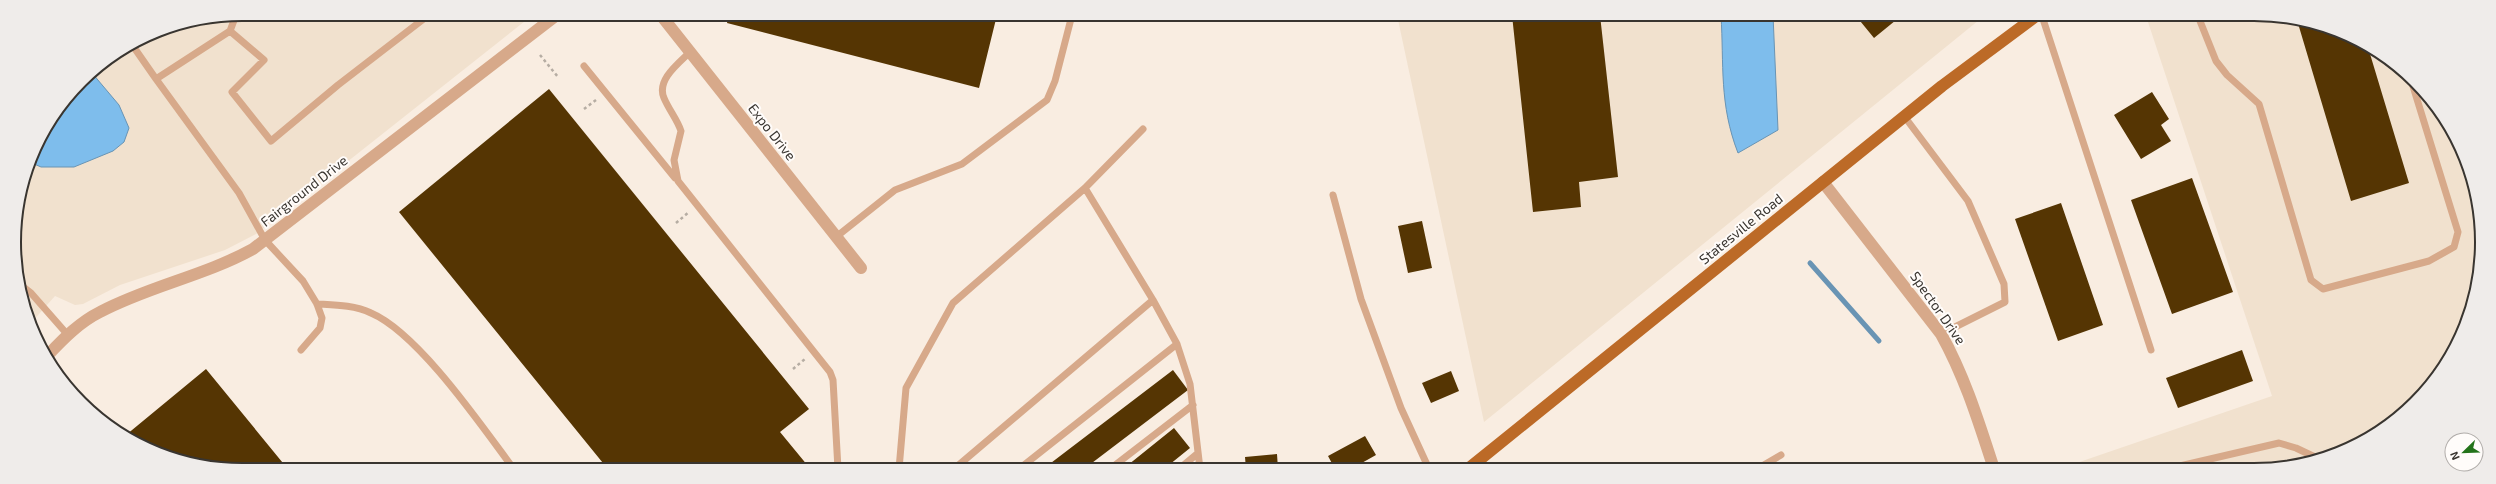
<svg xmlns="http://www.w3.org/2000/svg" width="2496" height="484" font-family="'Exo 2',sans-serif">
<style>
.built{fill:#f1e1ce}
.water{fill:#7ebdec;stroke:#6994b4}
.lines{fill:none;stroke-linecap:round;stroke-linejoin:round}
.stream{stroke:#6994b4;stroke-width:5}
.building{fill:#553503}
.path{stroke:#b6ada3;stroke-width:2.5;stroke-dasharray:3 3;stroke-linecap:butt}
.service{stroke:#d7a98a;stroke-width:7}
.minor{stroke:#d7a98a;stroke-width:12}
.primary{stroke:#bc6a27;stroke-width:12}
.labels{text-anchor:middle;stroke-width:4;stroke-linejoin:round;paint-order:stroke}
.street-label{font-size:14px;fill:#393530;stroke:#fffcfa}
.rim{fill:none;stroke:#393530;stroke-width:2}
</style>
<rect width="100%" height="100%" fill="#f9ede1"/>
<path class="built" d="M242,14h292l-278,220 -31,16 -105,35 -37,19 -8,1 -20,-9 -24,27 -5,-8 -12,-88 23,-86 44,-60 74,-50z
M1397,15l587,1 -500,406z
M2146,16h138l84,28 67,59 39,80 6,89 -21,71 -44,60 -60,44 -86,22h-210l213,-73z"/>
<path class="water" d="M1721,15h52l5,115 -40,23c-19,-49 -14,-88 -17,-138z
M92,73l27,32 10,23 -5,14 -11,9 -39,16h-33l-9,-4 5,-22 44,-60z"/>
<g class="lines">
<path class="stream" d="M1810,263l69,78"/>
</g>
<path class="building" d="M729,14l268,1 -18,73 -252,-65z
M1512,15h88l18,162 -39,5 2,25 -48,5z
M1856,16h45l-27,22z
M2297,20l70,24 42,139 -58,18z
M549,89l260,320 -29,23 28,34 -4,2h-197l-208,-256z
M2152,92l17,27 -8,6 10,16 -30,18 -27,-44z
M2192,178l41,114 -61,22 -41,-114z
M2061,203l42,122 -45,16 -43,-122z
M1422,221l10,47 -24,5 -10,-47z
M2242,350l11,31 -75,27 -12,-30z
M206,369l81,99h-75l-71,-22 -15,-11z
M1173,370l15,20 -104,79h-41z
M1451,371l8,20 -28,12 -9,-20z
M1174,428l16,20 -26,21h-41z
M1365,436l11,19 -25,14h-16l-7,-13z
M1277,454l1,15h-32l-1,-12z"/>
<g class="lines">
<path class="path" d="M540,55l18,22
M584,109l12,-9
M676,223l13,-11
M793,369l12,-10"/>
<path class="service" d="M236,15l-6,16 -74,48 83,114 26,47 38,41 14,23 5,14 -2,10 -19,22
M2042,16l109,334
M2198,16l18,45 11,14 32,29 52,176 12,9 106,-28 25,-14 4,-15 -46,-149
M230,31l34,29 -32,32 39,49 67,-56 92,-71
M133,46l23,33
M690,52c-11,11 -34,28 -26,46 5,12 13,21 17,33l-7,29 4,21 152,191 3,8 5,89
M584,66l91,112
M1904,116l64,85 36,83 1,18 -64,32
M1333,195l28,104 40,109 28,61
M836,237l59,-47 67,-26 85,-64 8,-19 17,-66
M22,286l9,7 36,41
M1153,300l24,44
M317,304c17,1 37,1 54,9 47,20 110,112 142,155
M899,469l7,-81 47,-85 132,-115 58,-59
M954,469l199,-169 -68,-112
M1019,469l158,-125 13,40 10,85
M1110,469l83,-64
M1179,469l18,-15
M1757,469l24,-14
M2167,469l112,-26 17,5 19,9"/>
<path class="minor" d="M660,14l201,254
M1823,182l118,152c24,43 38,89 53,135
M49,354c15,-16 31,-32 51,-42 49,-26 104,-36 153,-63l305,-235"/>
<path class="primary" d="M1468,469l474,-383 94,-70"/>
</g>
<g class="labels">
<g class="street-label">
<text transform="translate(772 132) rotate(52)" y="5">Expo Drive</text>
<text transform="translate(304 191) rotate(-38)" y="5">Fairground Drive</text>
<text transform="translate(1741 229) rotate(-39)" y="5">Statesville Road</text>
<text transform="translate(1938 308) rotate(55)" y="5">Spector Drive</text>
</g>
</g>
<path d="M0 0H2496V484H0ZM242 21H2254A221 221 0 0 1 2475 242V242A221 221 0 0 1 2254 463H242A221 221 0 0 1 21 242V242A221 221 0 0 1 242 21Z" fill="#efecea" fill-rule="evenodd"/>
<path class="rim" d="M242 21H2254A221 221 0 0 1 2475 242V242A221 221 0 0 1 2254 463H242A221 221 0 0 1 21 242V242A221 221 0 0 1 242 21Z"/>
<g transform="translate(2464 452) rotate(247)"><circle r="19" fill="#fffcfa" stroke="#b0aca9"/>
<path d="M0-3L7 15L0 10L-7 15Z" fill="#23731a"/>
<text y="-6" font-size="11" font-weight="bold" text-anchor="middle" fill="#393530">N</text>
</g>
</svg>
